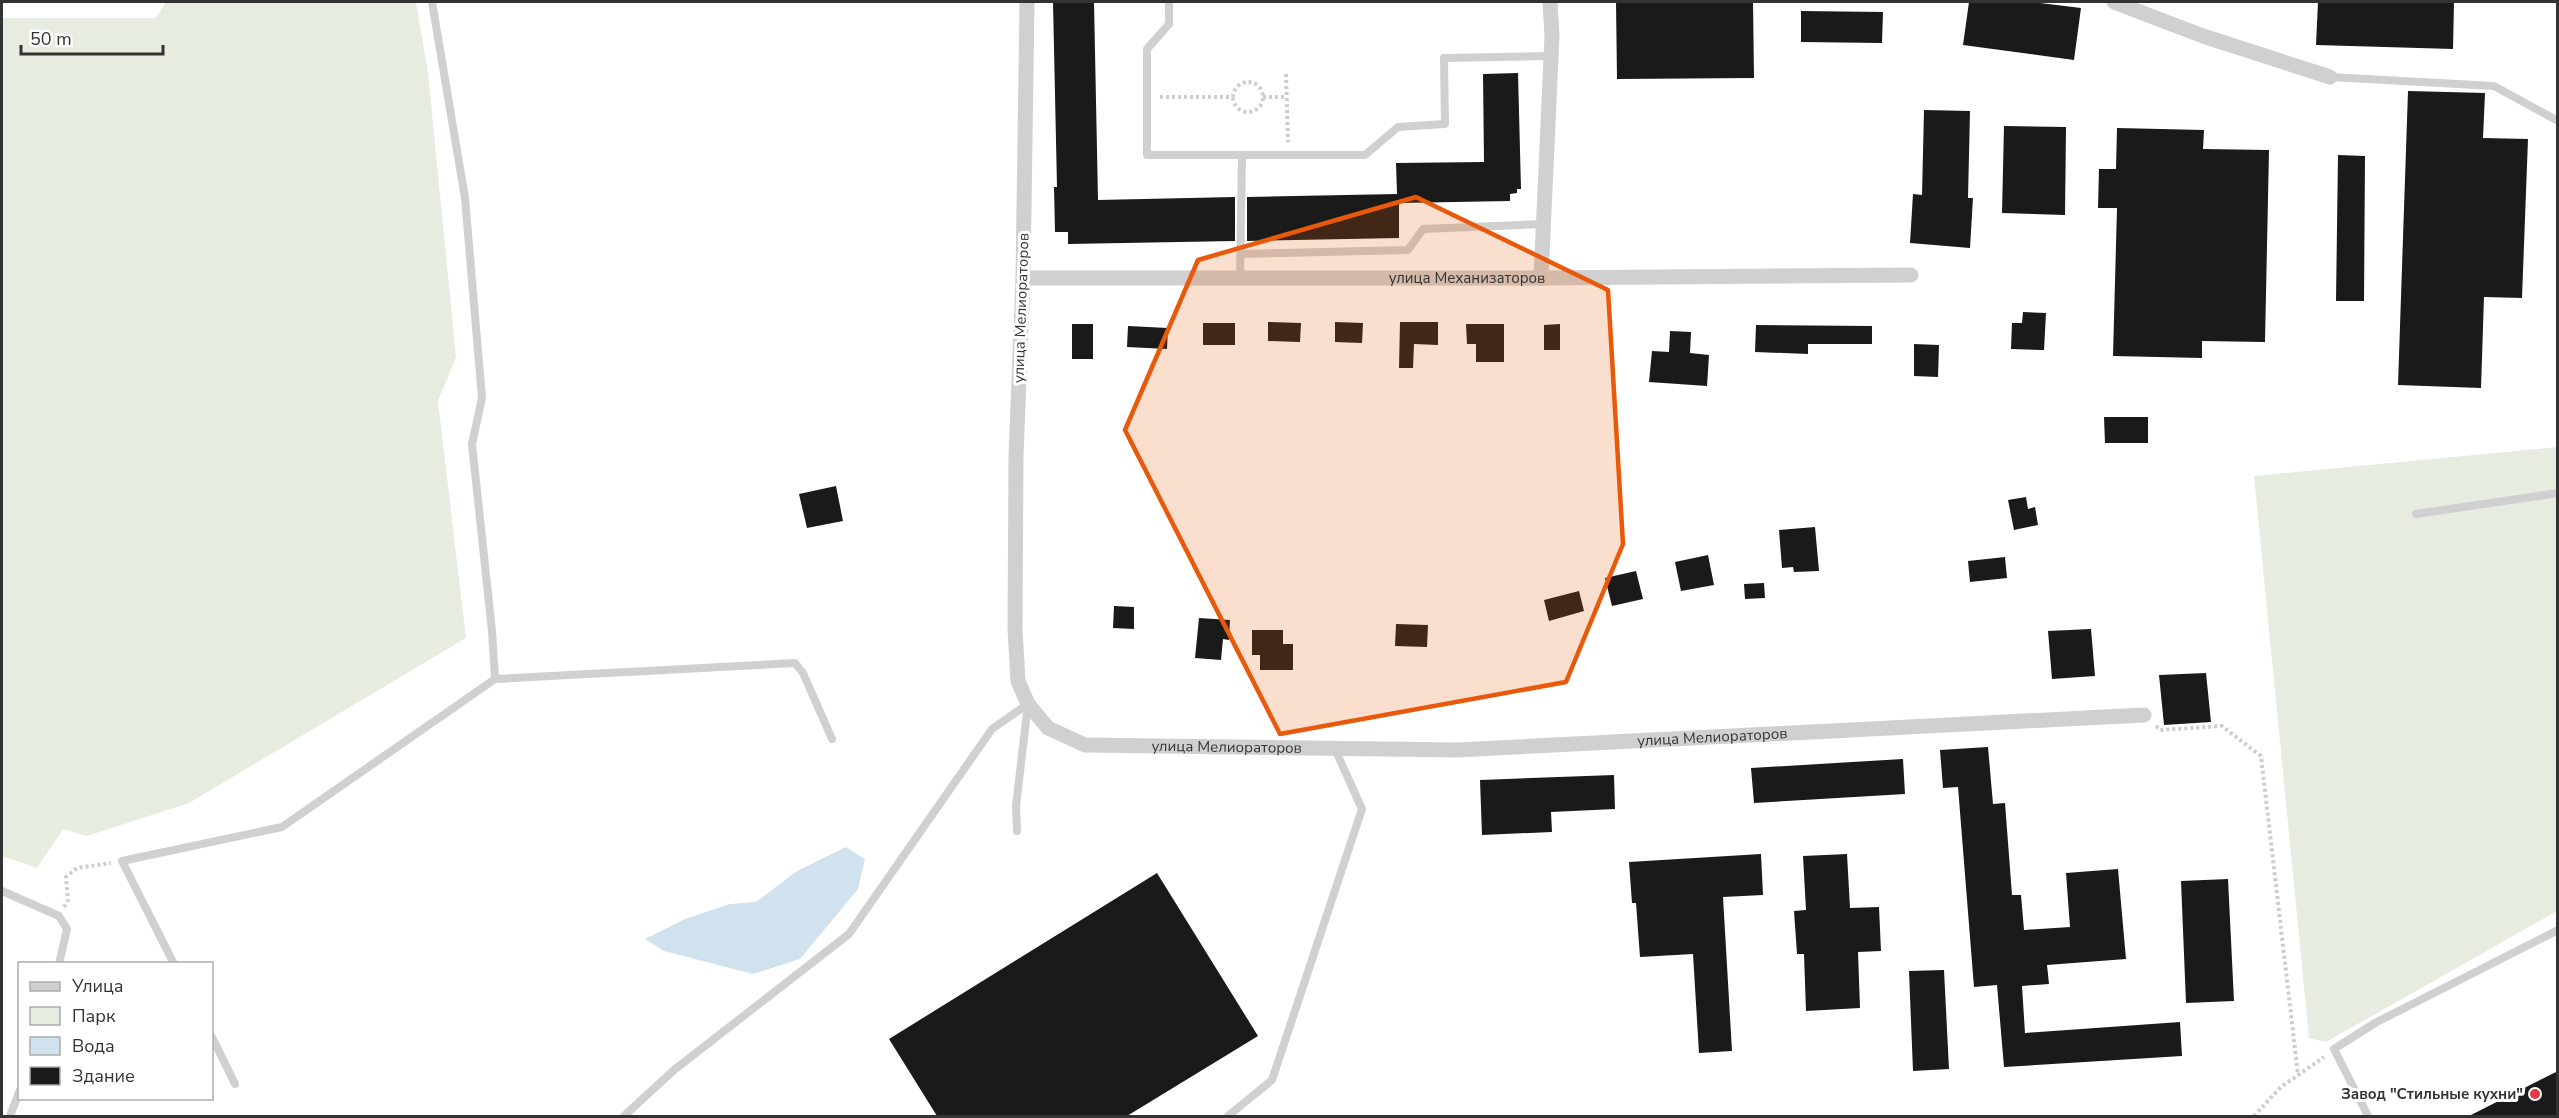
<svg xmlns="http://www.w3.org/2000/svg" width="2559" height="1118" font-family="'Nunito Sans',sans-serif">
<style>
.green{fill:#e6ecdf}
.water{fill:#cfe2ee}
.building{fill:#1a1a1a}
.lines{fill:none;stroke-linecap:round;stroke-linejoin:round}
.path{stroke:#cdcdcd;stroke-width:4;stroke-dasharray:3 3;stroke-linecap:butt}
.lane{stroke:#d0d0d0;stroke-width:8}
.street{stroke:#d0d0d0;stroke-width:15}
.marked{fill:#e8590c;fill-opacity:0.2;stroke:#e8590c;stroke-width:4.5;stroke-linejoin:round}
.poi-dot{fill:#e63946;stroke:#fff;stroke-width:2}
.labels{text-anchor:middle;stroke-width:6;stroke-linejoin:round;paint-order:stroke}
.street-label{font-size:15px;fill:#333;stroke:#fff}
.poi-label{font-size:15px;font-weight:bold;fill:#333;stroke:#fff;text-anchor:end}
</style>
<rect width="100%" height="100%" fill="#fff"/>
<path class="green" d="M166,2h250l12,71 28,284 -18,44 28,237 -277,165 -102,33 -24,-7 -26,39 -35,-12v-838h154z
M2557,447v464l-231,131 -17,-4 -55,-562z"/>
<path class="water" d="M846,847l19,12 -7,30 -58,70 -47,15 -89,-23 -19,-12 40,-20 45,-15 26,-2 41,-31z"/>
<path class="building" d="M1053,2h41l4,198 137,-3v44l-167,3v-12h-13l-1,-45h3z
M1616,2h137l1,76 -137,1z
M1969,2h62l50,6 -7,52 -111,-15z
M2318,2h136l-1,47 -137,-4z
M1801,11l82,1 -1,31 -81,-1z
M1518,73l3,116h-4v4l-7,1v7l-111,2v35l-152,3v-44l150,-3 -1,-31 88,-1 -1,-88z
M2408,91l77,2 -2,45 45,1 -6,159 -38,-1 -3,91 -83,-3z
M1924,110l46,1 -2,87h5l-3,50 -60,-5 3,-49 9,1z
M2004,126l62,1 -1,88 -63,-2z
M2117,128l87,2 -1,19 66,1 -4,192 -63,-1v17l-89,-2 4,-148h-19l1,-39h17z
M2338,155l27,1 -1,145h-28z
M2023,312l23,1 -2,37 -33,-1 1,-26h10z
M1268,322l33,1 -1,19 -32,-1z
M1335,322l28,1 -1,20 -27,-1z
M1400,322h38v23l-24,-1 -1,24h-14z
M1203,323h32v22h-32z
M1072,324h21v35h-21z
M1466,324h38v38h-28v-18h-9z
M1560,324v26h-16v-25z
M1756,325l116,1v18h-64v10l-53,-2z
M1128,326l40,2 -1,21 -40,-2z
M1670,331l21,1 -1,21 19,2 -2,31 -58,-4 3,-31 17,1z
M1914,344l25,1 -1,32 -24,-1z
M2104,417h44v26h-43z
M836,486l7,35 -36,7 -8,-34z
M2026,497l2,12 7,-2 3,18 -24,5 -6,-30z
M1815,527l4,44 -25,1 -1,-5 -11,1 -3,-38z
M1708,555l6,30 -33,6 -6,-29z
M2005,557l2,21 -37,4 -2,-21z
M1636,571l7,28 -31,7 -7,-28z
M1764,583l1,15 -20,1 -1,-15z
M1579,591l5,20 -35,10 -5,-21z
M1114,606l20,1v22l-21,-1z
M1199,618l31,2 -1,20 -6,-1 -2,21 -26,-2z
M1396,624l32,1 -1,22 -32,-1z
M2091,629l4,47 -43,3 -4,-48z
M1252,630h31v14h10v26h-33v-15h-8z
M2206,673l5,49 -47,3 -5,-50z
M1988,747l5,57 12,-1 7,92h9l3,35 46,-3 -4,-54 52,-4 8,90 -79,6 2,19 -27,2 3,47 155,-11 2,34 -178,11 -7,-82 -23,2 -16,-200 -15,1 -3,-38z
M1903,759l2,35 -151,9 -3,-35z
M1614,775l1,34 -64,3 1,20 -70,3 -2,-55z
M1761,854l2,41 -40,2 9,154 -33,2 -6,-99 -53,3 -4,-54h-4l-3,-41z
M1847,854l3,54 29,-1 2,44 -23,1 2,56 -54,3 -2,-57h-7l-3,-43 12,-1 -3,-54z
M1157,873l101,163 -131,80h-190l-48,-77z
M2228,879l6,122 -48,2 -5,-122z
M1944,970l5,99 -36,2 -4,-100z
M2558,1071v45h-89z"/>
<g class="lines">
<path class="path" d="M1286,74l2,68
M1233 97a15 15 0 1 1 30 0a15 15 0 1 1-30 0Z
M1160,97h73
M1263,97h23
M2156,726l4,4 62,-4 39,30 37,319
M64,907l4,-7 -2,-23 11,-9 34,-5
M2254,1116l27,-29 43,-30"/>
<path class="lane" d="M1169,2v22l-22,25v106h218l33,-28 47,-3 -1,-66 107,-2
M2330,77l164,9 64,35
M1241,254l167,-4 15,-21 120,-5
M1240,279l2,-124
M2416,514l142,-21
M495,679l300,-16 8,10 29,66
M2,891l57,25 8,13 -8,35
M174,964l-52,-103 160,-34 213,-148 -3,-48 -20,-187 10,-46 -17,-200 -33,-196
M212,1037l23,47
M10,1116l10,-26
M624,1116l50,-46 175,-136 143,-205 36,-25 -12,102 1,25
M1228,1116l44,-36 90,-271 -27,-60
M2368,1116l-34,-67 41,-26 183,-93"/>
<g class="street">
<path id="s1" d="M1027,2l-4,276 -7,178 -1,173 3,52 10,23 20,24 37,17 372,5 687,-35"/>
<path d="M2114,2l89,34 127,41"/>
<path id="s2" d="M1023,278h518l370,-3"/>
<path d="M1541,278l11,-242 -2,-34"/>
</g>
</g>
<path class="marked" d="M1416,197l192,93 15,254 -57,138 -286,52 -155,-304 73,-170z"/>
<circle class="poi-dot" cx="2535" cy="1094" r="6"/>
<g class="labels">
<g class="street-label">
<text dy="5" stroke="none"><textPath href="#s2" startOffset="444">улица Механизаторов</textPath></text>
<text transform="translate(1021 308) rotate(-88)" y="5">улица Мелиораторов</text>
<text dy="5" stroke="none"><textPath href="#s1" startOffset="1404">улица Мелиораторов</textPath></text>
<text dy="5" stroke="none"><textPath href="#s1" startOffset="918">улица Мелиораторов</textPath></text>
</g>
<g class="poi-label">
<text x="2523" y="1099">Завод "Стильные кухни"</text>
</g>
</g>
<rect width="2559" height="1118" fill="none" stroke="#333333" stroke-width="6"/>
<rect x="18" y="962" width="195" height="138" fill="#ffffff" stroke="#adadad" stroke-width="1.5"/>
<rect x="30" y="982" width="30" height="9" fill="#d0d0d0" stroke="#adadad" stroke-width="1.5"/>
<text x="72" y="992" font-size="18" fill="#333333">Улица</text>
<rect x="30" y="1007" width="30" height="18" fill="#e6ecdf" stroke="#adadad" stroke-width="1.5"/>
<text x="72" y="1022" font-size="18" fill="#333333">Парк</text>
<rect x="30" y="1037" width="30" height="18" fill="#cfe2ee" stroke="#adadad" stroke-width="1.5"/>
<text x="72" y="1052" font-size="18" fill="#333333">Вода</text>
<rect x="30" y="1067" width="30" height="18" fill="#1a1a1a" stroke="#adadad" stroke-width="1.5"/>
<text x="72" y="1082" font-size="18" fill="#333333">Здание</text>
<path d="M21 45v9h142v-9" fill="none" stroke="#333333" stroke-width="3"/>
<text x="30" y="45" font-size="18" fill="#333333" stroke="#ffffff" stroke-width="4.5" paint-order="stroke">50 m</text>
</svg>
